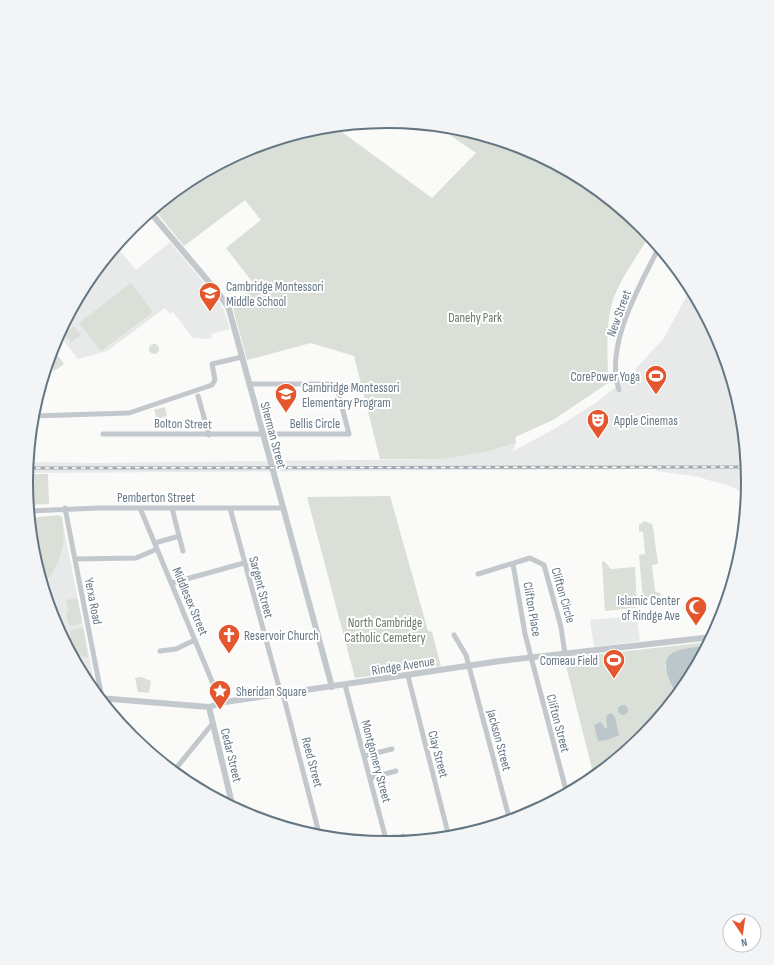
<svg xmlns="http://www.w3.org/2000/svg" width="774" height="965" font-family="'Sofia Sans Condensed',sans-serif">
<style>
.built{fill:#e8e9e9}
.green{fill:#dadfd7}
.water{fill:#bbc7cb}
.lines{fill:none;stroke-linecap:round;stroke-linejoin:round}
.minor{stroke:#c3c8cc;stroke-width:5}
.tertiary{stroke:#c3c8cc;stroke-width:6}
.rail-casing{stroke:#a2aab0;stroke-width:3}
.rail{stroke:#fff;stroke-width:1.5;stroke-dasharray:4.5;stroke-linecap:butt}
.labels{text-anchor:middle;stroke-width:4;stroke-linejoin:round;paint-order:stroke}
.poi-label{font-size:13px;fill:#657683;stroke:#fff;text-anchor:start}
.street-label{font-size:13px;fill:#657683;stroke:#fff}
.park-label{font-size:13px;fill:#687a64;stroke:#fff}
.rim{fill:none;stroke:#657683;stroke-width:2}
</style>
<rect width="100%" height="100%" fill="#fafaf8"/>
<path class="built" d="M170,242l46,55 8,13 6,19 -19,5 1,5 -19,-1 -20,-26 -3,2 -5,-6 -58,43 -29,8 -19,-24 28,-53 29,-36 20,24z
M691,288l30,57 20,67 7,71 -1,11 -20,-9 -23,-6 -3,-2 -45,-6v-2l-629,4 1,-11 65,1 349,-4 44,-7 30,-9 -3,8 43,-23 41,-26 31,-25 36,-39z
M64,529l32,162 -1,1 -8,-9 -34,-63 -10,-35 5,-6 13,-26z
M622,617h15l3,24 -46,6 -4,-27z"/>
<path class="green" d="M335,127l97,71 44,-45 -38,-26c21,2 105,23 116,39l1,-1 33,17 54,45 7,9c-12,21 -30,44 -37,67 -7,26 -4,54 -4,80l-55,37 -38,17 1,6 -30,9 -44,7h-62l-26,-103 -43,-13 -64,17 -16,-59 26,-13 -31,-40 35,-28 -16,-20 -61,46 -30,-37 33,-27 62,-33 68,-21z
M131,283l22,29 -52,39 -22,-28z
M74,326l7,9 -10,7 -7,-8z
M149 349a5 5 0 1 1 10 0a5 5 0 1 1-10 0Z
M52,348l12,16 -10,7 -6,-8z
M165,407l2,9 -10,3 -3,-9z
M27,474h21l1,30 -21,1z
M390,496l38,135 4,1 9,34 -86,12 -48,-181z
M59,515l3,2c5,25 -1,48 -19,68l-10,-32 -3,-35z
M645,521l7,3 1,3 5,37 -6,1 3,26 6,3 -2,7 -6,5 -10,-5 -4,-46 6,-1 -2,-22 -4,-1v-6z
M604,561l7,8 24,-2 2,39 -2,2 -30,3 -3,-49z
M77,598l5,23 -2,3 -11,2 -3,-13 3,-1 -3,-12z
M81,628l3,2 4,28 -18,-6 -1,-5 3,-1 -2,-15z
M709,642l-2,3 -36,8 -6,13 7,22 5,8 -35,42 -48,39 -30,-119z
M141,677l10,4 -2,12 -11,-1 -3,-14z"/>
<path class="water" d="M707,645l-20,38 -10,13c-6,-11 -20,-37 -3,-44 10,-5 23,-4 33,-7z
M618 710a5 5 0 1 1 10 0a5 5 0 1 1-10 0Z
M611,713l4,4 4,18 -12,5 -9,1 -4,-16 7,-3 4,6h2l-1,-12z"/>
<g class="lines">
<path class="minor" d="M619,390c-15,-45 21,-104 40,-143
M198,396l11,39
M33,416l96,-3 83,-28 3,-5 -3,-16 30,-7
M103,434h246l-13,-50h-87
M744,449h1
M65,508l36,185 -3,3
M140,508l81,195
M230,508l50,183 4,7 36,139
M29,511l69,-3h185
M179,536l4,15
M155,543l24,-7 -7,-28
M75,559l61,-1 21,-9
M513,564l12,70 42,160
M478,574l52,-16 14,7 17,62 4,27
M172,583l72,-20
M454,635l12,20 44,166
M160,651l16,-2 19,-9
M408,676l41,161
M345,685l42,158
M364,756l28,-7
M173,772l40,-49
M370,778l26,-7
M403,836l2,6
M330,838l7,-2"/>
<path class="tertiary" d="M150,212l70,83 9,14 103,378
M99,698l110,9 16,-5 275,-41 212,-24
M209,707l24,101"/>
<g class="rail-casing">
<path id="rail" d="M27,468l719,-1"/>
</g>
<use href="#rail" class="rail"/>
</g>
<defs>
<g id="school-pin" transform="scale(1.15)"><path d="M0 17L-7.5 6A9.5 9.5 0 1 1 7.5 6Z" fill="#e4572e" stroke="#fff"/><path d="M0-5L7-2L0 1L-7-2ZM-4 1L0 2.5L4 1V4Q0 6-4 4Z" fill="#fff"/></g>
<g id="stadium-pin" transform="scale(1.15)"><path d="M0 17L-7.5 6A9.5 9.5 0 1 1 7.5 6Z" fill="#e4572e" stroke="#fff"/><path d="M0-5a6.5 5 0 1 0 0 10a6.5 5 0 1 0 0-10ZM-3.5-1.8h7v3.6h-7Z" fill="#fff"/></g>
<g id="theatre-pin" transform="scale(1.15)"><path d="M0 17L-7.5 6A9.5 9.5 0 1 1 7.5 6Z" fill="#e4572e" stroke="#fff"/><path d="M-5-5.5Q0-4 5-5.5V0Q5 5 0 6Q-5 5-5 0ZM-3.3-2.5H-1v1.5H-3.3ZM1-2.5H3.3v1.5H1ZM-2.8 1Q0 5.5 2.8 1Z" fill="#fff"/></g>
<g id="mosque-pin" transform="scale(1.15)"><path d="M0 17L-7.5 6A9.5 9.5 0 1 1 7.5 6Z" fill="#e4572e" stroke="#fff"/><path d="M3.5-4.9A6 6 0 1 0 3.5 4.9A5 5 0 1 1 3.5-4.9Z" fill="#fff"/></g>
<g id="church-pin" transform="scale(1.15)"><path d="M0 17L-7.5 6A9.5 9.5 0 1 1 7.5 6Z" fill="#e4572e" stroke="#fff"/><path d="M-1.2-6h2.4v3.5h3.3v2.4h-3.3V6h-2.4V-.1h-3.3v-2.4h3.3Z" fill="#fff"/></g>
<g id="sight-pin" transform="scale(1.15)"><path d="M0 17L-7.5 6A9.5 9.5 0 1 1 7.5 6Z" fill="#e4572e" stroke="#fff"/><path d="M0-6L1.8-2.2L6-1.7L2.9 1.2L3.7 5.4L0 3.3L-3.7 5.4L-2.9 1.2L-6-1.7L-1.8-2.2Z" fill="#fff"/></g>
</defs>
<g fill-rule="evenodd">
<use href="#school-pin" x="210" y="293"/>
<use href="#stadium-pin" x="656" y="376"/>
<use href="#school-pin" x="286" y="394"/>
<use href="#theatre-pin" x="598" y="420"/>
<use href="#mosque-pin" x="696" y="607"/>
<use href="#church-pin" x="229" y="635"/>
<use href="#stadium-pin" x="614" y="660"/>
<use href="#sight-pin" x="220" y="691"/>
</g>
<g class="labels">
<g class="poi-label">
<text x="226" y="291">Cambridge Montessori<tspan x="226" dy="15">Middle School</tspan></text>
<text x="640" y="381" text-anchor="end">CorePower Yoga</text>
<text x="302" y="392">Cambridge Montessori<tspan x="302" dy="15">Elementary Program</tspan></text>
<text x="614" y="425">Apple Cinemas</text>
<text x="680" y="605" text-anchor="end">Islamic Center<tspan x="680" dy="15">of Rindge Ave</tspan></text>
<text x="244" y="640">Reservoir Church</text>
<text x="598" y="665" text-anchor="end">Comeau Field</text>
<text x="236" y="696">Sheridan Square</text>
</g>
<g class="street-label">
<text transform="translate(618 313) rotate(-70)" y="5">New Street</text>
<text transform="translate(183 423) rotate(1)" y="5">Bolton Street</text>
<text x="315" y="428">Bellis Circle</text>
<text transform="translate(274 435) rotate(75)" y="5">Sherman Street</text>
<text x="156" y="502">Pemberton Street</text>
<text transform="translate(262 587) rotate(75)" y="5">Sargent Street</text>
<text transform="translate(564 595) rotate(74)" y="5">Clifton Circle</text>
<text transform="translate(94 601) rotate(79)" y="5">Yerxa Road</text>
<text transform="translate(191 601) rotate(67)" y="5">Middlesex Street</text>
<text transform="translate(533 609) rotate(80)" y="5">Clifton Place</text>
<text transform="translate(403 665) rotate(-9)" y="5">Rindge Avenue</text>
<text transform="translate(559 723) rotate(75)" y="5">Clifton Street</text>
<text transform="translate(500 740) rotate(75)" y="5">Jackson Street</text>
<text transform="translate(439 754) rotate(75)" y="5">Clay Street</text>
<text transform="translate(232 755) rotate(76)" y="5">Cedar Street</text>
<text transform="translate(377 761) rotate(75)" y="5">Montgomery Street</text>
<text transform="translate(313 762) rotate(75)" y="5">Reed Street</text>
</g>
<g class="park-label">
<text x="475" y="322">Danehy Park</text>
<text x="385" y="627">North Cambridge<tspan x="385" dy="15">Catholic Cemetery</tspan></text>
</g>
</g>
<path d="M0 0H774V965H0ZM33 482a354 354 0 1 1 708 0a354 354 0 1 1-708 0Z" fill="#f3f4f5" fill-rule="evenodd"/>
<path class="rim" d="M33 482a354 354 0 1 1 708 0a354 354 0 1 1-708 0Z"/>
<g transform="translate(742 933) rotate(167)"><circle r="19" fill="#ffffff" stroke="#c1c8cd"/>
<path d="M0-3L7 15L0 10L-7 15Z" fill="#e4572e"/>
<text y="-6" font-size="11" font-weight="bold" text-anchor="middle" fill="#657683">N</text>
</g>
</svg>
